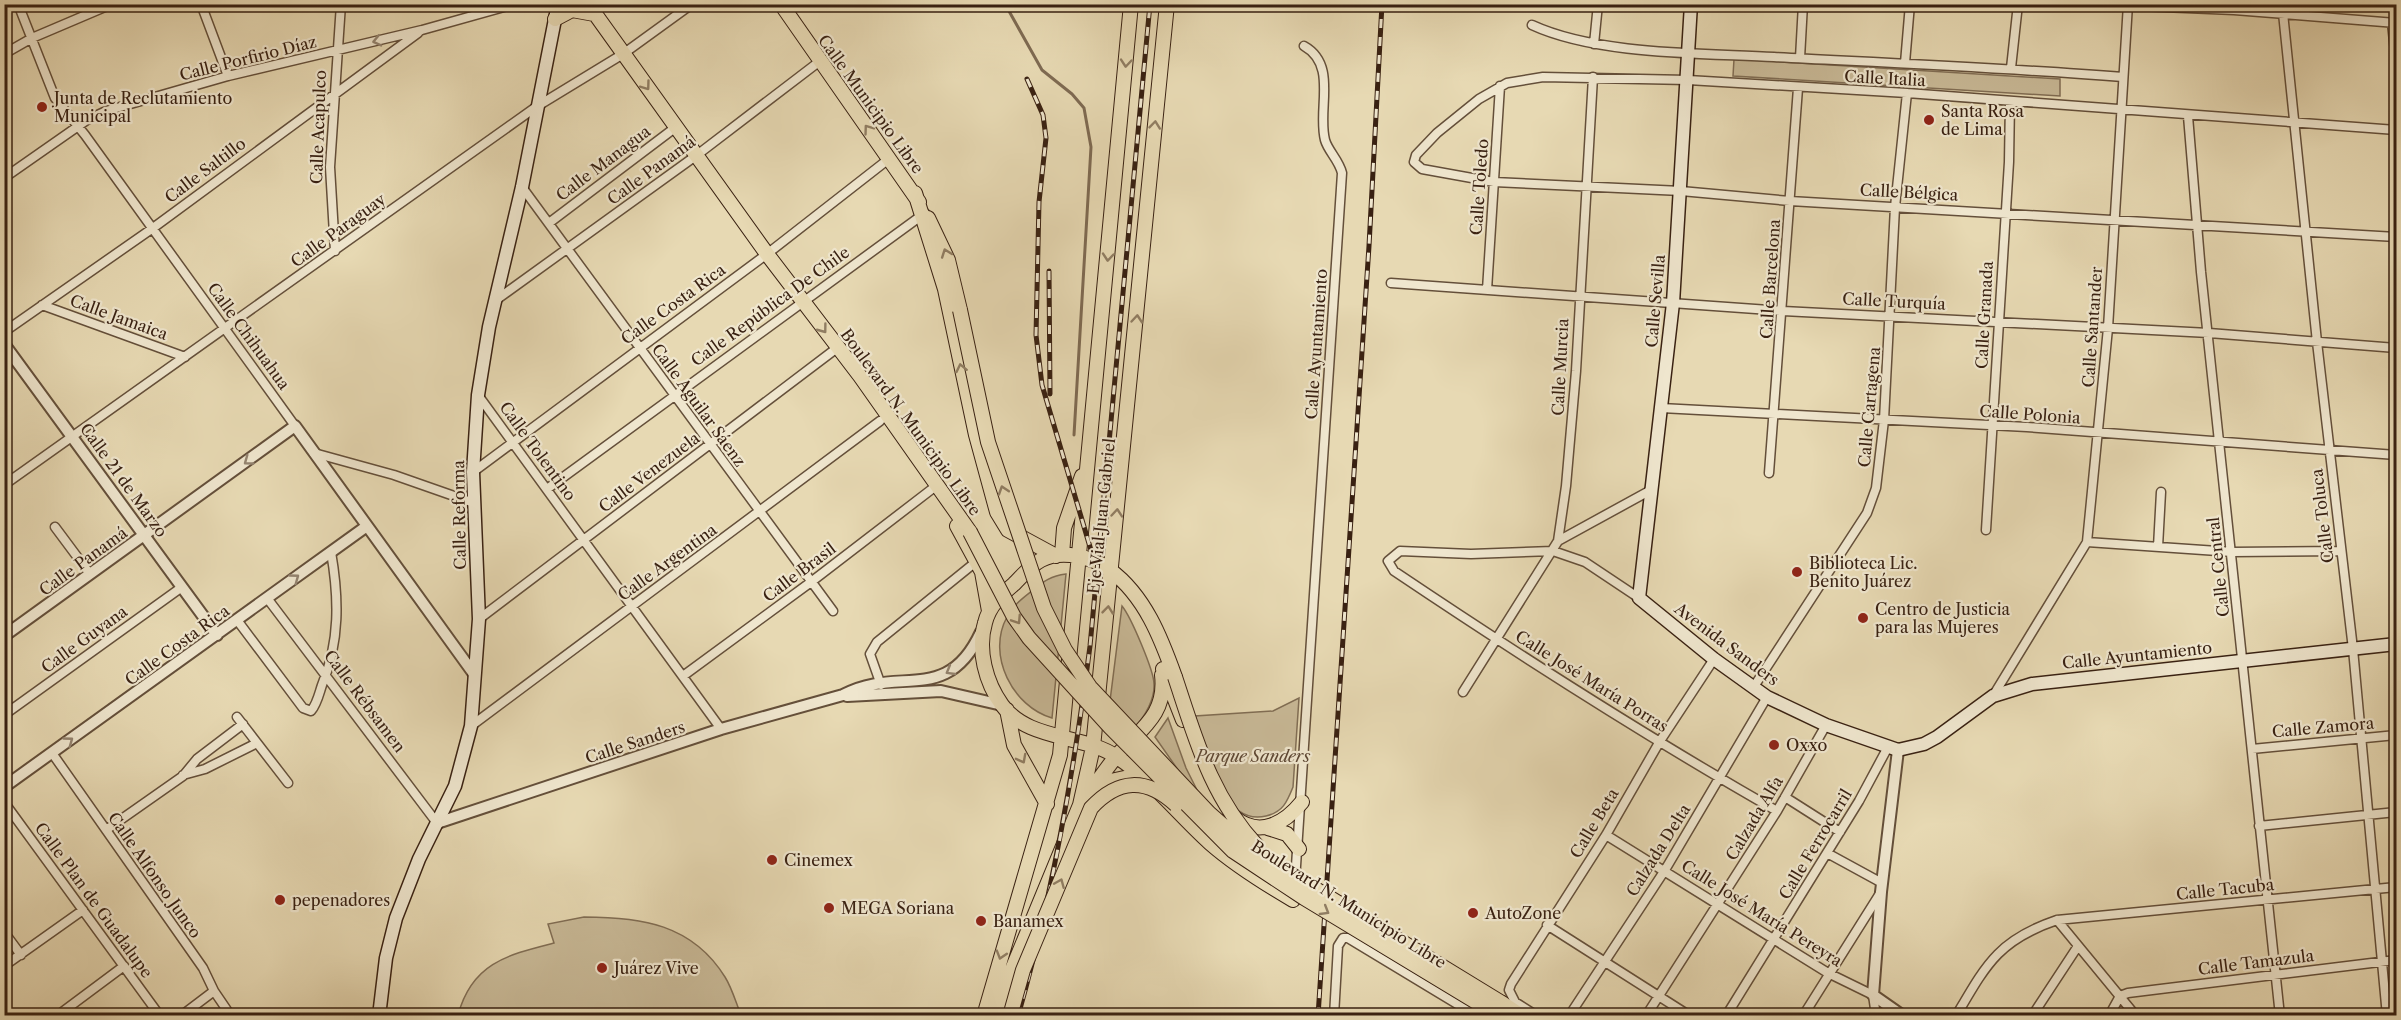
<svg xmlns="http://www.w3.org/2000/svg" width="2401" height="1020" font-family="'Libre Caslon Text',serif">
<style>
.green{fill:#c9ba98;stroke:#816e55;stroke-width:1.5}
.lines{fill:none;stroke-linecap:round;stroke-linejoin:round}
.stream{stroke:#7e6a52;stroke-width:3}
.minor-casing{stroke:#644f3a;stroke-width:11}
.tertiary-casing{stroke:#644f3a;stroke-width:14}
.secondary-casing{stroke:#392112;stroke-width:15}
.primary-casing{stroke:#392112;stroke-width:16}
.minor{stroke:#efe6ce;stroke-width:8}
.tertiary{stroke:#efe6ce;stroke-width:10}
.secondary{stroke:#efe6ce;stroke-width:12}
.primary{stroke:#e7d9b3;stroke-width:14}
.rail-casing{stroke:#392112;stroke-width:5}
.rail{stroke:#efe6ce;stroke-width:3;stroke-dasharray:9;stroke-linecap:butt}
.primary-bridge-casing{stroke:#392112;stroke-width:16;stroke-linecap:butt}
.primary-bridge{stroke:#e7d9b3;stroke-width:14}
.oneway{stroke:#948470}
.oneway2{stroke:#907d62}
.poi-dot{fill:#8f2418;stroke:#efe6ce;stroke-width:2}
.labels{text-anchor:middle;stroke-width:4.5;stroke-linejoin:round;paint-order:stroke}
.street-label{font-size:16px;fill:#392112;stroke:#efe6ce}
.poi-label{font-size:16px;fill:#392112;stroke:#efe6ce;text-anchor:start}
.park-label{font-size:16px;font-style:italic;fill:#5d4734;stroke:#efe6ce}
</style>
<rect width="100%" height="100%" fill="#e7d9b3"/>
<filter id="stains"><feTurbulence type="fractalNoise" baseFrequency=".00333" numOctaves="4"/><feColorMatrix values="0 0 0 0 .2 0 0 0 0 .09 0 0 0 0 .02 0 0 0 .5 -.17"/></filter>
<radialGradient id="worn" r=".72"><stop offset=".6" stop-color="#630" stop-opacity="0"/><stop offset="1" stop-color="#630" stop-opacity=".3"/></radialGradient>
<path class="green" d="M1734,59l326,20v17l-327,-20z
M1066,574l-14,144c-39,-11 -66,-63 -45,-101 6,-12 16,-19 26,-27 11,-9 18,-14 33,-16z
M1122,606c9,11 32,65 32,78 1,15 -9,32 -19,43l-25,-26z
M1299,698l-6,89c-6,15 -10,25 -27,29 -46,11 -61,-69 -71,-100l78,-5z
M1168,718l18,50 12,24 -3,2 -40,-57z
M584,917c57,0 108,7 141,60 7,11 11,26 16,38h-283c14,-52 49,-60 96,-72l-6,-19z"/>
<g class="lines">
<path class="stream" d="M1005,4l37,66 30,24 12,14 7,39 -17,288"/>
<g class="minor-casing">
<path id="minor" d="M18,4l37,94 30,37 210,291
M201,4l27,72
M2090,4l144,6 162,13
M2283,13l34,329 36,307 34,367
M2392,23l4,38
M1532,25c65,30 169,28 242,32 116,6 233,11 349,20
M1594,44l4,-40
M4,54l28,-16 80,-34
M1800,58l3,-54
M1905,63l5,-59
M2011,68l7,-64
M2188,116l13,156 79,744
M2396,130l-489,-37 -219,-13 -145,-3 -36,6 -28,16 -42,34 -21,22 -2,7 8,7 72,13 187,9 109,10 606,36
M4,178l83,-58 19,-9 122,-35 194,-46 93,-26
M522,187l311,424
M549,223l127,-96
M335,251l-5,-84 11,-163
M1391,283l392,28 426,22 187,15
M1487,290l13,-204
M496,300l201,-145 123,-94
M42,305l143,52
M4,332l149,-104 265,-195
M478,395l243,334
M1661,408l366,19 369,28
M314,453l80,22 80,28
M473,472l294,-218 123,-96
M1769,473l29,-385
M4,485l532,-378 87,-53 69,-50
M547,489l378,-276
M55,527l35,47
M1986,530l23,-368 1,-61
M1558,541l93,-51
M2087,542l145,10 109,-1
M2158,547l3,-55
M267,598l170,225
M1639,598l-54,-36 -32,-11 -82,3 -71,-3 -12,10 6,10c125,84 253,166 383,240
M479,619l358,-271
M237,620l66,88 8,3c6,-7 8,-17 11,-26 18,-43 17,-87 9,-133
M683,676l128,-94 121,-93
M881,685l-11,-31 7,-12 100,-81
M1753,688l114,-175 9,-25 8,-68 11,-213 12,-114
M1463,692l95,-151 8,-55 10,-115 17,-294
M1993,696l94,-154 21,-214 20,-324
M4,715l178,-128
M237,717l51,66
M471,726l409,-305
M2252,749l144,-14
M52,753l151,215 11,23 17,25
M183,775l22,-6 52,-26
M1785,797l55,35
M4,802l156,214
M2259,826l137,-14
M106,830l77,-54 14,-17 46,-35
M1606,835l222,138 45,22 3,21
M1827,853l55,30
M1295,881l47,-708c-3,-13 -14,-22 -17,-33 -8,-31 13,-75 -21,-94
M2057,920l79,96
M1547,925l143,91
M4,932l17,23
M4,966l79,-56
M57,1016l67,-50
M181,1016l33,-25
M1334,1016l4,-70 5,-8h5l129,78
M1537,1016l-22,-14 -6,-12 2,-6 95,-149 54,-94 54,-82
M1569,1016l96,-146 102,-173
M1646,1016l131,-205 49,-86
M1726,1016l133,-215 29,-54
M1803,1016l78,-124
M1956,1016c30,-51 42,-76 101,-96l339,-33
M2032,1016l46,-70
M2109,1016l11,-20 8,-3 268,-33"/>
</g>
<g class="tertiary-casing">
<path id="tertiary" d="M4,344l213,291
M4,636l291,-210 179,248
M847,696l94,-5 61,14
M1898,750l-17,142 -8,103 30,21
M4,787l363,-261
M437,823l284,-94 122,-34c56,-30 104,11 138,-63"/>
</g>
<g class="secondary-casing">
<path id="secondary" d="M1691,4l-18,299 -34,295 75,61 53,38 59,28 72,25 26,-6 13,-7 56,-41 39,-12 364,-40
M379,1016l7,-58 10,-40 23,-59 36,-73 16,-60 8,-107 -6,-147 5,-77 11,-68 33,-140 36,-183"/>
</g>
<g class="primary-casing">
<path id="primary" d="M588,4l179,250 93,122 110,156
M781,4l138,198
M555,19l17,-9 22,4
M915,193l30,96 31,146 21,77 11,18 48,26
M928,218l20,42 12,50
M957,526l25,46 7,39
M1062,555l2,-27 18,-52
M1163,669l20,51
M1175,677c-14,-39 -30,-81 -65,-107 -17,-13 -48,-21 -69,-10 -10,5 -19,16 -27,24 -13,11 -25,22 -29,39 -8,27 1,60 17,82 26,36 81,29 115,52 35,23 62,58 93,86 25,22 54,40 83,57
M1007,710l7,35 33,59
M1097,784l41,-9
M1084,800c11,-14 20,-29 31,-42 22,-27 52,-41 47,-83
M1235,818c25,20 50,5 67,-16
M1268,828l19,6 12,15
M1502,1003l20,13
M984,1016l76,-261 71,-751
M998,1016l11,-39 71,-172 13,-58 74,-743"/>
</g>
<use href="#minor" class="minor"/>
<use href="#tertiary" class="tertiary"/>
<use href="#secondary" class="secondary"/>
<use href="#primary" class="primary"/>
<g class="rail-casing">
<path id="rail" d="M1027,79l16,36 3,23 -7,64 -3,133 6,50 51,172
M1049,271l1,123
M1018,1016c35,-122 56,-245 72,-370l60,-642
M1318,1016l51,-770 13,-242"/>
</g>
<use href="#rail" class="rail"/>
<g class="primary-bridge-casing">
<path id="primary-bridge" d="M960,310l28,132 56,166 21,42 25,37 119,126 41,36 252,154
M970,532l44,85 15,21 81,89 123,124 71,47 192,116
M1175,677c21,63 36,120 83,170
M1010,1016l13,-46 68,-162c27,-29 55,-31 85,-3"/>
</g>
<use href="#primary-bridge" class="primary-bridge"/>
</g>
<defs><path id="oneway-chevron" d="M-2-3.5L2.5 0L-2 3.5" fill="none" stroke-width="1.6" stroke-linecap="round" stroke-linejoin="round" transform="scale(1.5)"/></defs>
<g class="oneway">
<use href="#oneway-chevron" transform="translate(377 41) rotate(167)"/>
<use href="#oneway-chevron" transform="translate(248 461) rotate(144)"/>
<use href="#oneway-chevron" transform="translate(295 578) rotate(-36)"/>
<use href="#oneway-chevron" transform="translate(950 671) rotate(150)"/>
<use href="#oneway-chevron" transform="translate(69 741) rotate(-36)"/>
</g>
<g class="oneway2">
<use href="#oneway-chevron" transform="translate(1126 63) rotate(95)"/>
<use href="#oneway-chevron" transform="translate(646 86) rotate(54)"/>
<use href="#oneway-chevron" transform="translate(1155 125) rotate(-84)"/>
<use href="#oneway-chevron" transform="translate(868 129) rotate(-126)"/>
<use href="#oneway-chevron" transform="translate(946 253) rotate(-110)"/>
<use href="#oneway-chevron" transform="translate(1108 257) rotate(95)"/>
<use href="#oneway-chevron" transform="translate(1137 319) rotate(-85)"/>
<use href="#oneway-chevron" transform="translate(823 329) rotate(53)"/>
<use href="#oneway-chevron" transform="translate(961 368) rotate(-102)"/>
<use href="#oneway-chevron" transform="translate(1003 490) rotate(-108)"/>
<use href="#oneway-chevron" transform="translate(1117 513) rotate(-85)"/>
<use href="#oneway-chevron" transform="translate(1108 610) rotate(-84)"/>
<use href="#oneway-chevron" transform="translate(1017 620) rotate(57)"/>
<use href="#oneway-chevron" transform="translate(1022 759) rotate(62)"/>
<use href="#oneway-chevron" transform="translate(1060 883) rotate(-67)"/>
<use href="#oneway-chevron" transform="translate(1325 911) rotate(31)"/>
<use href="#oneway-chevron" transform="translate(1001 955) rotate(107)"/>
</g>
<g class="poi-dot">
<circle cx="42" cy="107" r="6"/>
<circle cx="1929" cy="120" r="6"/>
<circle cx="1797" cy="572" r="6"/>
<circle cx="1863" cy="618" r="6"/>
<circle cx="1774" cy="745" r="6"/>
<circle cx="772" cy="860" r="6"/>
<circle cx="280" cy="900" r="6"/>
<circle cx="829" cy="908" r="6"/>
<circle cx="1473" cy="913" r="6"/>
<circle cx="981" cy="921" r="6"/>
<circle cx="602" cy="968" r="6"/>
</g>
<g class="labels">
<g class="street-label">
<text transform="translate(248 58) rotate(-14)" y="6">Calle Porfirio Díaz</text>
<text transform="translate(1885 78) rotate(3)" y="6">Calle Italia</text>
<text transform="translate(871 104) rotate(54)" y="6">Calle Municipio Libre</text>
<text transform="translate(318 127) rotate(-88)" y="6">Calle Acapulco</text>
<text transform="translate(603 163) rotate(-37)" y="6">Calle Managua</text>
<text transform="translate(205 170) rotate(-37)" y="6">Calle Saltillo</text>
<text transform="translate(651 170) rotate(-36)" y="6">Calle Panamá</text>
<text transform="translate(1479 187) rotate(-86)" y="6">Calle Toledo</text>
<text transform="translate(1909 192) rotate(3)" y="6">Calle Bélgica</text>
<text transform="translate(338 230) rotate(-36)" y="6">Calle Paraguay</text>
<text transform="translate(1770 279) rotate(-86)" y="6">Calle Barcelona</text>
<text transform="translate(1655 301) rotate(-85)" y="6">Calle Sevilla</text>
<text transform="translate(1894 301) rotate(3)" y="6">Calle Turquía</text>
<text transform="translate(673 304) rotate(-36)" y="6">Calle Costa Rica</text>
<text transform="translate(770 306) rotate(-36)" y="6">Calle República De Chile</text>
<text transform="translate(1984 315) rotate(-87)" y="6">Calle Granada</text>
<text transform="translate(119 317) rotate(20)" y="6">Calle Jamaica</text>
<text transform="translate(2092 327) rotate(-86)" y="6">Calle Santander</text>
<text transform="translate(249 336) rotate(54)" y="6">Calle Chihuahua</text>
<text transform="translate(1316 344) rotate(-86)" y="6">Calle Ayuntamiento</text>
<text transform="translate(1560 367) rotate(-87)" y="6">Calle Murcia</text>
<text transform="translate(699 405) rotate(54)" y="6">Calle Aguilar Sáenz</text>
<text transform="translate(1869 407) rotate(-85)" y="6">Calle Cartagena</text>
<text transform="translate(2030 414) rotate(4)" y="6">Calle Polonia</text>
<text transform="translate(911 422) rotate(54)" y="6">Boulevard N. Municipio Libre</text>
<text transform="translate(538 451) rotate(54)" y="6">Calle Tolentino</text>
<text transform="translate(649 472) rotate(-37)" y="6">Calle Venezuela</text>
<text transform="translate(124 480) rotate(54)" y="6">Calle 21 de Marzo</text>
<text transform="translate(459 515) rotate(-91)" y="6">Calle Reforma</text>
<text transform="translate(1101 516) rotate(-84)" y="6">Eje Vial Juan Gabriel</text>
<text transform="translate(2322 516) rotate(-97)" y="6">Calle Toluca</text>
<text transform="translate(83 561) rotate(-36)" y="6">Calle Panamá</text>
<text transform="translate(667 562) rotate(-36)" y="6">Calle Argentina</text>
<text transform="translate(2218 567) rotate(-96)" y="6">Calle Central</text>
<text transform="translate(799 572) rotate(-37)" y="6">Calle Brasil</text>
<text transform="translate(84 639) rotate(-36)" y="6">Calle Guyana</text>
<text transform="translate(1727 644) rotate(37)" y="6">Avenida Sanders</text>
<text transform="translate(177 645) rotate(-36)" y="6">Calle Costa Rica</text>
<text transform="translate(2137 655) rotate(-6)" y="6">Calle Ayuntamiento</text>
<text transform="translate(1592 681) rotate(32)" y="6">Calle José María Porras</text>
<text transform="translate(365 701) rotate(53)" y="6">Calle Rébsamen</text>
<text transform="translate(2323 727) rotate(-5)" y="6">Calle Zamora</text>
<text transform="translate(635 742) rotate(-18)" y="6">Calle Sanders</text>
<text transform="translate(1754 818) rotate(-59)" y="6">Calzada Alfa</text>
<text transform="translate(1594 823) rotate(-59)" y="6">Calle Beta</text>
<text transform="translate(1815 844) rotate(-59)" y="6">Calle Ferrocarril</text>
<text transform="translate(1658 850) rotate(-58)" y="6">Calzada Delta</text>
<text transform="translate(155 875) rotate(55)" y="6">Calle Alfonso Junco</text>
<text transform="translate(2225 889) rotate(-6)" y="6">Calle Tacuba</text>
<text transform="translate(94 900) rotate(54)" y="6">Calle Plan de Guadalupe</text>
<text transform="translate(1349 904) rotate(32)" y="6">Boulevard N. Municipio Libre</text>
<text transform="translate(1762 913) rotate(32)" y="6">Calle José María Pereyra</text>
<text transform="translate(2256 962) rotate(-7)" y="6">Calle Tamazula</text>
</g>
<g class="poi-label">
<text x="54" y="104">Junta de Reclutamiento<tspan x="54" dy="18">Municipal</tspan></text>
<text x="1941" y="117">Santa Rosa<tspan x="1941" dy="18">de Lima</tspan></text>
<text x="1809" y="569">Biblioteca Lic.<tspan x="1809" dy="18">Benito Juárez</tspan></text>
<text x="1875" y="615">Centro de Justicia<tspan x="1875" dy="18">para las Mujeres</tspan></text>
<text x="1786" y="751">Oxxo</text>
<text x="784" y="866">Cinemex</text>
<text x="292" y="906">pepenadores</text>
<text x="841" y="914">MEGA Soriana</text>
<text x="1485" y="919">AutoZone</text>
<text x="993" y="927">Banamex</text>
<text x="614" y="974">Juárez Vive</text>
</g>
<g class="park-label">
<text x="1253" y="762">Parque Sanders</text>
</g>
</g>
<rect width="2401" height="1020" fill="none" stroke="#e7d9b3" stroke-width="24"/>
<rect x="6" y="6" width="2389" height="1008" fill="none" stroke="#392112" stroke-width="3"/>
<rect x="12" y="12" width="2377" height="996" fill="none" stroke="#392112" stroke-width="1.5"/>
<rect width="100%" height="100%" filter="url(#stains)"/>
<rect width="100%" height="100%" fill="url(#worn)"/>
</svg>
